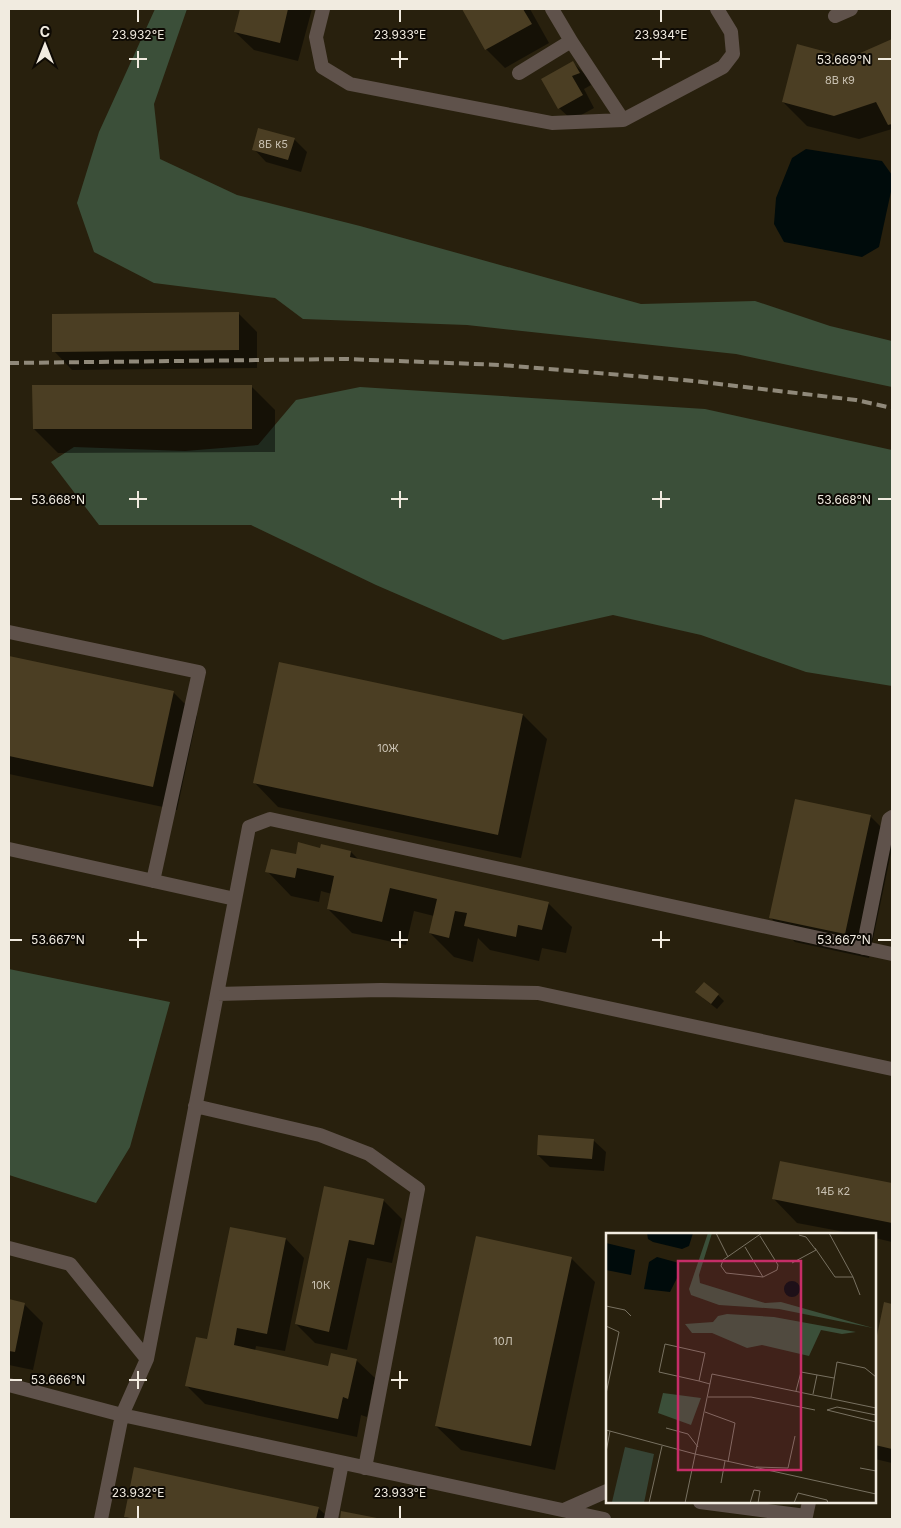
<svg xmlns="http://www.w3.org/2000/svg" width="901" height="1528" font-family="Inter,sans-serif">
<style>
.forest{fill:#3b4f39}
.water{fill:#000b0b}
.shadow{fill:#0007}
.building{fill:#4b3e23}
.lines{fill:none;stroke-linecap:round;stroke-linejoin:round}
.lane{stroke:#5f524b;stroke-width:14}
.rail{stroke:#90897a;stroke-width:4;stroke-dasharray:10 5;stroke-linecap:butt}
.ticks{fill:none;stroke:#f1ebe0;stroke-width:2}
.labels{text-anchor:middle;stroke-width:4;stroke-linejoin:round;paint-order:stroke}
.number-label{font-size:11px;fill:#c8c0b1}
.inset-road{fill:none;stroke:#787161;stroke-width:1}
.view{fill:#c72d68;fill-opacity:0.15;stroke:#c72d68;stroke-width:2.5}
.inset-edge{fill:none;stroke:#f1ebe0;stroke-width:2.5}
.ticks-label{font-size:12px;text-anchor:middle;fill:#f1ebe0;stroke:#0e0a04;stroke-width:4;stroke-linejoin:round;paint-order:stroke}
</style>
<rect width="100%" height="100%" fill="#28200d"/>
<path class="forest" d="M155,9h32l-33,95 6,55 77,36 123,31 281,78 114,-3 75,25 62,15v46l-156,-33 -269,-29 -164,-6 -28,-21 -121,-15 -60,-31 -17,-49 22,-71z
M360,387l345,22 187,41v236l-86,-14 -105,-37 -88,-20 -110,25 -127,-55 -125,-60h-152l-48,-63 23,-15 111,4 73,-6 38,-45z
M9,969l161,33 -40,145 -34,56 -87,-28z"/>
<path class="water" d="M806,149l76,12 10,14v12l-13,60 -17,10 -78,-15 -10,-18 2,-26 16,-40z"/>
<path class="shadow" d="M241,9h71l-14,52 -44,-11 -19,-18z
M463,9h67l19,34 -44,25 -19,-19z
M892,41v88l-33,10 -52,-13 -24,-24 66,-43z
M573,63l13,12 5,10 -7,4 10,19 -22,12 -13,-12z
M294,139l13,13 -6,20 -35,-10 -12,-13z
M238,313l19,19v36l-185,2 -18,-19z
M251,386l24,24v42l-217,1 -24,-24z
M9,657l164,35 24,24 -20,94 -168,-36z
M280,663l243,52 24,24 -26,119 -243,-51 -24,-25z
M870,816l22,22v10l-23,110 -74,-16 -24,-24z
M321,849l30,3 8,8 189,43 24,24 -6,26 -24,-5 -3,13 -49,-11 -12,-12 -5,24 -19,-5 -24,-24 4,-17 -20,-5 -8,34 -54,-12 -24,-24 4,-15 -11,-3 -2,11 -28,-6 -24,-25 30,-15z
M718,995l6,6 -7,8 -14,-11z
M593,1140l13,12 -2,19 -54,-4 -12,-12z
M781,1162l111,22v58l-17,-4v-4h-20l-58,-11 -24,-25z
M325,1188l58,12 19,19 -10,44 -25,-5 -20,92 -32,-7 -19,-19z
M286,1239l18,19 -19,93 -29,-5 -1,5 74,17 27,-8 19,18 -8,39 -6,-2 -4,22 -152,-33 -18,-18 21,-45z
M571,1258l24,24 -40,188 -94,-20 -25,-24z
M9,1301l15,3 19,19 -10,47 -24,-5z
M885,1304l7,1v158l-17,-4v-108z
M318,1508l12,11h-202l-3,-3z"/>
<path class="building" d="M240,9h48l-8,34 -46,-11z
M462,9h61l9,15 -47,26z
M892,39v85l-4,1 -12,-23 -42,14 -52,-14 15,-58 52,14z
M573,61l7,12 -8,3 11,19 -25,14 -17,-30z
M258,128l37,10 -7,22 -36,-10z
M239,312v38l-187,2v-38z
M32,385h220v44h-219z
M9,656l165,35 -21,96 -144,-31z
M279,662l244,52 -25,121 -245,-52z
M795,799l76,16 -26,119 -76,-16z
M298,842l22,6 1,-4 30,7 -1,6 199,45 -7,28 -24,-5 -2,12 -52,-11 3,-13 -12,-2 -6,27 -20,-5 8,-34 -47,-11 -8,34 -55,-13 7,-33 -37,-8 -2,10 -30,-6 6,-23 25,5z
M704,982l15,12 -8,10 -16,-12z
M538,1135l56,4 -2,20 -55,-4z
M780,1161l112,22v40l-120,-24z
M324,1186l60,13 -10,46 -25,-5 -20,92 -34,-8z
M230,1227l56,11 -19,96 -30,-6 -3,17 94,21 3,-13 26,6 -9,40 -5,-2 -5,22 -153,-33 11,-49 11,2z
M476,1236l96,21 -41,189 -96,-20z
M9,1299l16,4 -10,49 -6,-1z
M884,1302l8,2v145l-17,-4v-100z
M134,1467l185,40 -3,12h-180l-12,-2z
M341,1511l36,7v1h-37z"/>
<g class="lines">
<path class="lane" d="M323,9l-7,28 6,30 28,17 202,39 71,-3
M552,9l19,32 52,79 100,-53 10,-13 -2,-22 -14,-23
M835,16l16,-7
M519,73l52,-32
M9,632l190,40 -46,209
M9,849l226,50
M863,948l26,-129 3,-2
M217,994l164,-4 157,3 354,76
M195,1106l125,29 49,19 49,35 -53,279
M9,1248l61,16 77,95
M9,1385l113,30 482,104
M700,1502l106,14 3,-14
M564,1510l43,-19
M101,1519l21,-104 25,-56 102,-532 21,-8 622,135
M331,1519l11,-56"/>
<path class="rail" d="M9,363l337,-4 156,6 192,16 162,19 36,8"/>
</g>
<path class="ticks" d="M138,10v12M400,10v12M661,10v12M138,51v17M400,51v17M661,51v17M129,59h18M391,59h17M652,59h18M878,59h13M138,491v17M400,491v17M661,491v17M10,499h12M129,499h18M391,499h17M652,499h18M878,499h13M138,931v17M400,931v17M661,931v17M10,940h12M129,940h18M391,940h17M652,940h18M878,940h13M138,1371v18M400,1371v18M10,1380h12M129,1380h18M391,1380h17M138,1506v12M400,1506v12"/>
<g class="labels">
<g class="number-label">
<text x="840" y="84">8В к9</text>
<text x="273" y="148">8Б к5</text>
<text x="388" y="752">10Ж</text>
<text x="833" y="1195">14Б к2</text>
<text x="321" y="1289">10К</text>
<text x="503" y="1345">10Л</text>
</g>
</g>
<g transform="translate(606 1233)">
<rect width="270" height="270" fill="#28200d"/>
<path d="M19,214l29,7 -10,49h-38l6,-1z" fill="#364435"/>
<path d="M102,0h4l-13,42 1,8 65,20 16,-1 92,26 -94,-19 -60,-4 -28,-10 -2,-6zM121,81l47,3 82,15 -14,2 -21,-4 -12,26 -47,-11 -15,3 -35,-15h-20l-7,-9 28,-2 5,-6zM57,160l38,5 -10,27 -33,-12z" fill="#3b4f39"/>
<path d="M41,0h46l-4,13 -7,3 -29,-7 -5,-3zM0,10l29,7 -4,25 -25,-5zM51,24l22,6 -2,15 -7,14 -26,-3 5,-27zM178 56a8 8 0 1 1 16 0a8 8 0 1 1-16 0Z" fill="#000b0b"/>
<path class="inset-road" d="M110,0l12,24M156,0l-39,27 -2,6 5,7 37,4M139,14l18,30 14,-7 1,-5 -18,-29M209,15l20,29h18l-24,-44M186,30l24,-13 -10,-13 -7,-2M247,44l7,18M0,73l19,4 6,6M0,93l13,6 -13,62M93,148l6,-28 -40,-9 -6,28 40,9 11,3M190,158l5,-19 33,6M207,161l4,-19M102,164h43l64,13M225,165l6,-36 28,6 11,9M99,179l30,11 -7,39M270,182l-39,-8 -10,3 49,12M60,195l22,6 10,13M0,197l89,24 181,40M0,219l4,-21M150,234l32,1 7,-32M254,235l16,3M115,250l4,-22M43,270l13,-57M79,270l27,-129 164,34M144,270l4,-13 6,1 -2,12M188,270l4,-10 29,7 1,3"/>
<path class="view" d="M72,28h123v209h-123z"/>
<rect width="270" height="270" class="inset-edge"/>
</g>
<g class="ticks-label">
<text x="138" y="39">23.932°E</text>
<text x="400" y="39">23.933°E</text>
<text x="661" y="39">23.934°E</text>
<text x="844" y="64">53.669°N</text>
<text x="58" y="504">53.668°N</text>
<text x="844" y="504">53.668°N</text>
<text x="58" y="944">53.667°N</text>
<text x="844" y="944">53.667°N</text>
<text x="58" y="1384">53.666°N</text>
<text x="138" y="1497">23.932°E</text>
<text x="400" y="1497">23.933°E</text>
</g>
<rect width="901" height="1528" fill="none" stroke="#f1ebe0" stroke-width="20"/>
<g transform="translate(45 45)" stroke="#0e0a04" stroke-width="4" paint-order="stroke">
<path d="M0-4L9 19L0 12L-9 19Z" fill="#f1ebe0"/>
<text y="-8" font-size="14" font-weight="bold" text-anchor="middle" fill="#f1ebe0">С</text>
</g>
</svg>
